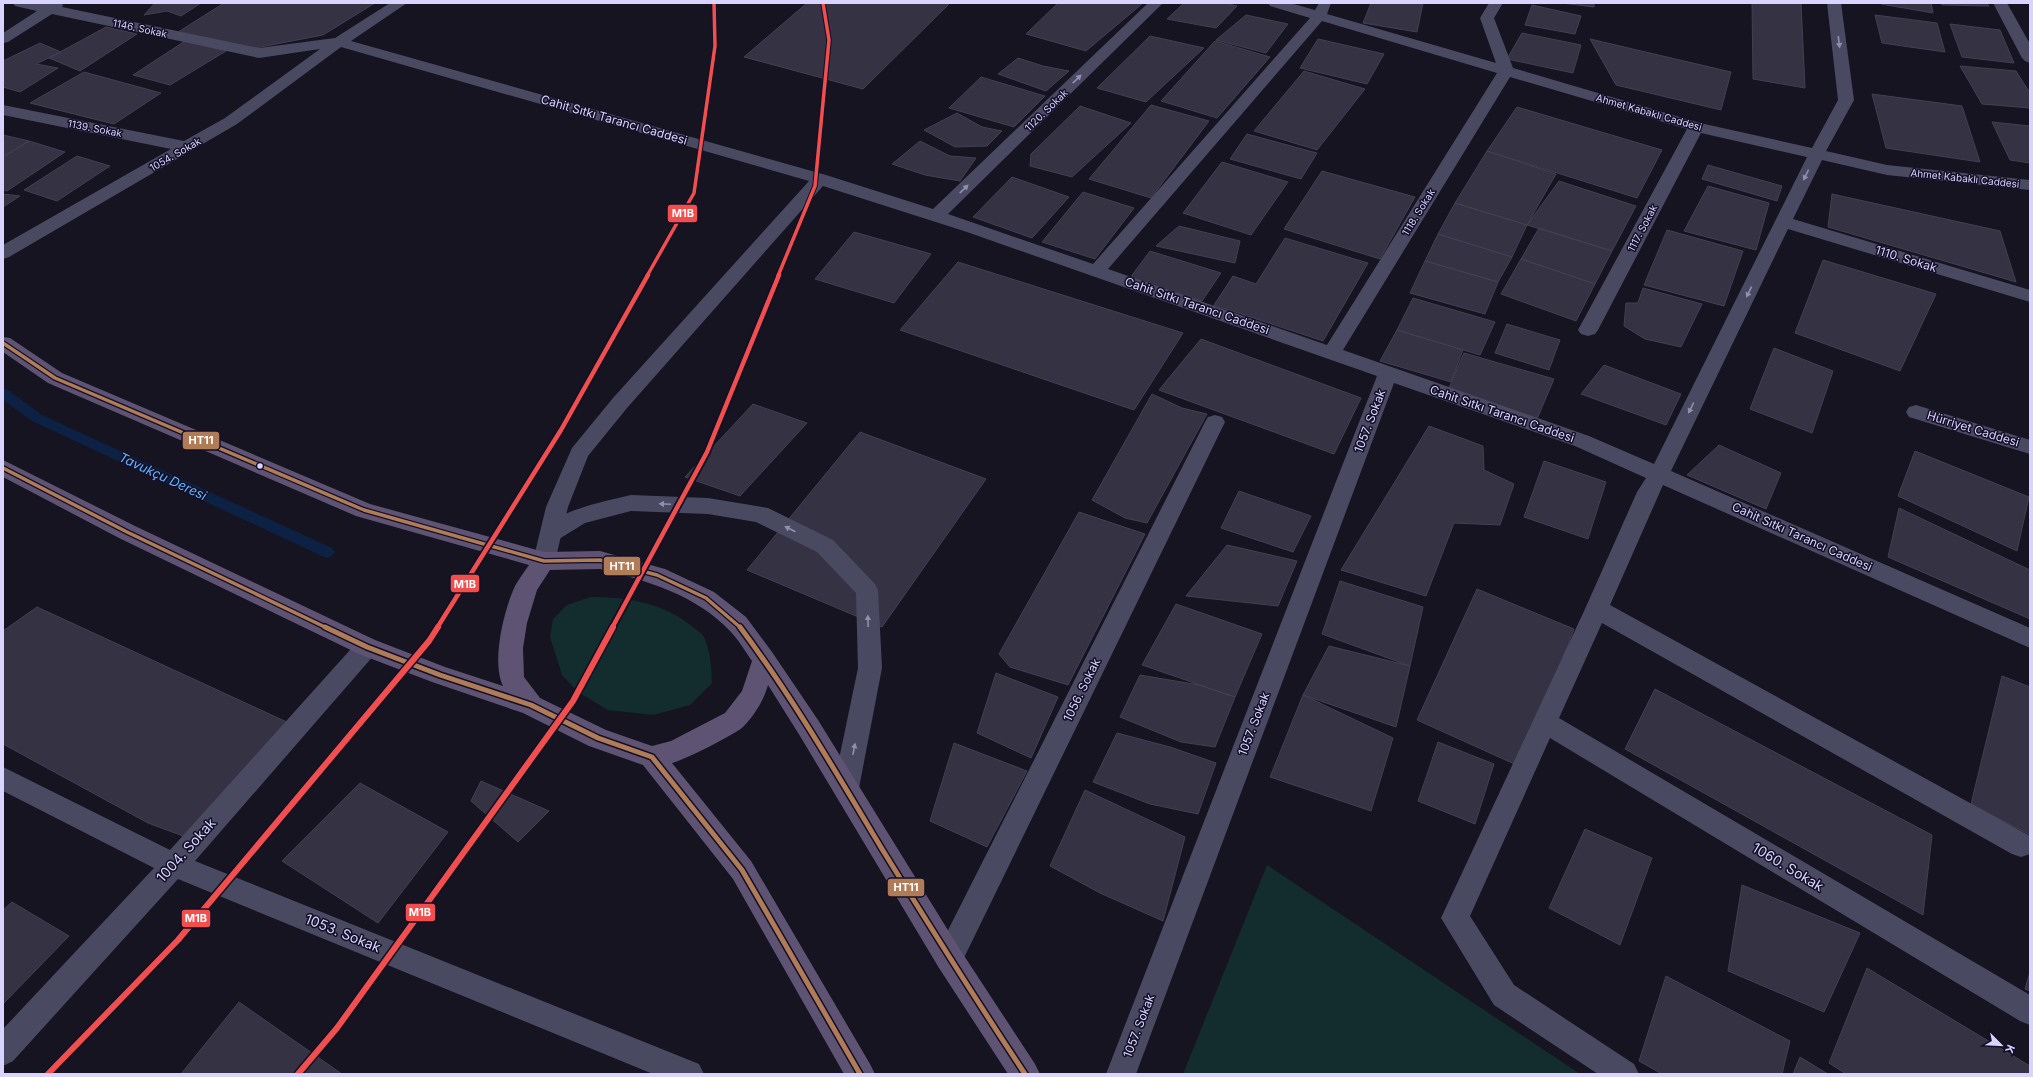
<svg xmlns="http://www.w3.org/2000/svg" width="2033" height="1077" font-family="Inter,sans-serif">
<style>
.green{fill:#132c2d}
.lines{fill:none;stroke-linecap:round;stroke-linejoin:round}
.stream{fill:#0d2144;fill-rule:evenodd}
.building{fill:#343243;stroke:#433f54}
.lane{fill:#4a4962;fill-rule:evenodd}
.street{fill:#4a4962;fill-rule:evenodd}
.primary{fill:#5e5373;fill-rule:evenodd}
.bus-1-far1-casing{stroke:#130f26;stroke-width:6}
.bus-1-casing{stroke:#130f26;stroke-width:8}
.bus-1-far1{stroke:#b07c57;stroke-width:3.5}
.bus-1{stroke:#b07c57;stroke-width:5}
.metro-1-far2-casing{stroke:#130f26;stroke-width:5.5}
.metro-1-far1-casing{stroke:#130f26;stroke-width:8}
.metro-1-casing{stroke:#130f26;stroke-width:9}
.metro-1-far2{stroke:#f04f4e;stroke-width:3.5}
.metro-1-far1{stroke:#f04f4e;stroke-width:4.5}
.metro-1{stroke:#f04f4e;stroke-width:6}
.oneway{fill:#928eb0}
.bus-dot{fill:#d9d4ff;stroke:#130f26;stroke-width:1.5}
.labels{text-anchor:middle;stroke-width:3;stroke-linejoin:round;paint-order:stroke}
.far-street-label{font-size:10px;fill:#d9d4ff;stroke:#130f26}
.street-label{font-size:12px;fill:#d9d4ff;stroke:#130f26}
.water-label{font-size:13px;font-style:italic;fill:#62b6ff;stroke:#130f26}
.near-street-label{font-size:14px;fill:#d9d4ff;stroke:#130f26}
.line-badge{stroke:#130f26;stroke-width:1.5}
.badge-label{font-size:11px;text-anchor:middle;font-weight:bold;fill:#fff}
</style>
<rect width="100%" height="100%" fill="#161421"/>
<path class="green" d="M591,597c37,0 73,6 102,30 3,3 9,6 11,10 7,15 7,30 8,46l-22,22 -37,10 -45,-5 -30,-18 -16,-17 -12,-38 3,-18 14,-14z
M1267,865l313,209h-397z"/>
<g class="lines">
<path class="stream" d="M3,388l5,2 34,25 290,133 3,4 -3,4 -5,2 -5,-2 -290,-135 -29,-21z"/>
</g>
<path class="building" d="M155,3h46l-20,13 -14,-5 -23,4z
M224,3h151l-52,32 -73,14 -75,-15z
M807,3h143l-87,86 -119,-32z
M1058,3h85l-57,48 -60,-17z
M1184,3h40l13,3 -21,22 -49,-9z
M1371,3h52l-6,29 -54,-9z
M1562,3h32v4z
M1752,3h49l4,85 -52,-9z
M1881,3h50l2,10 -52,-9z
M1940,3h46l3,3 -47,-1z
M1532,5l49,11 -6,18 -50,-9z
M1246,15l42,9 -22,29 -50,-13z
M1875,15l62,8 8,29 -63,-9z
M1950,24l50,6 14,33 -52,-6z
M106,27l31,7 -57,37 -31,-13z
M1522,33l59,12 -8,28 -66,-14z
M1150,36l54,12 -58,54 -49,-14z
M1318,39l66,15 -17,30 -67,-16z
M1590,39l141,33 -10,38 -105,-25z
M185,41l41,10 -56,34 -37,-10z
M1215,41l55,16 -53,61 -56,-17z
M40,43l21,9 -25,12 22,4 -38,24 -17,-5v-26z
M1018,58l25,8 26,5 -23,20 -48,-17z
M1960,66l56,5 14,22v15l-48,-4z
M1304,71l61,18 -48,61 -63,-19z
M84,72l77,21 -47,31 -84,-21z
M981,77l64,19 -31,31 -65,-19z
M1872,94l90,12 18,56 -94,-14z
M1151,105l58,16 -58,77 -62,-19z
M1080,106l51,17 -59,54 -42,-11 1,-12z
M1517,107l145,43 -25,48 -150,-47z
M957,113l25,14 20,4 -15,15 -32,1 -31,-17z
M1992,122l38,4v37l-20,-3z
M1247,134l70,19 -16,26 -71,-20z
M3,135l26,6 -26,16z
M29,141l36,11 -58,39 -4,-1v-33z
M920,141l30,15 26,2 -16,23 -35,-6 -33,-11z
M1487,151l69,23 -29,51 -72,-22z
M77,156l33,10 -53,35 -33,-11z
M1222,162l66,20 -37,53 -68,-22z
M1708,165l74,21 -5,15 -75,-22z
M1322,171l93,26 -35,62 -96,-30z
M1012,177l57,20 -37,41 -59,-21z
M1559,181l77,25 -24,45 -85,-26z
M1708,186l61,17 -13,47 -72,-19z
M1083,192l51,16 -39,51 -53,-17z
M3,194l17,2 -17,11z
M1832,194l168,37 16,51 -188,-55z
M1455,203l72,22 -15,32 -74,-23z
M1179,226l61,15 -5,22 -79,-17z
M1539,228l73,23 -17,33 -74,-25z
M1667,230l76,21 -19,55 -80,-21z
M854,232l77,22 -37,49 -79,-24z
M1438,234l74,23 -14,25 -73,-21z
M1285,238l83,25 -45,78 -109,-36 19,-29 23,8z
M1150,251l71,22 -19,28 -72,-23z
M1521,259l74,25 -19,37 -75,-27z
M1823,260l113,34 -36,77 -105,-38z
M1425,261l73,21 -13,32 -75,-21z
M958,262l225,71 -49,77 -234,-80z
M1643,288l59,16 -21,43 -36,-8 -21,-13 2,-23h12z
M1413,298l82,24 -15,33 -83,-25z
M1507,324l53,16 -11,30 -54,-17z
M1397,330l66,20 -12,32 -71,-21z
M1201,339l160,59 -27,56 -175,-64z
M1774,348l59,23 -21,62 -62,-24z
M1464,353l90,26 -17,40 -88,-31z
M1604,365l77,29 -15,31 -85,-31z
M1152,394l30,14 25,6 -60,109 -22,-5 -33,-18z
M753,404l54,19 -67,73 -55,-19z
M1429,426l54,20 1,24 30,14 -14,41 -46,-2 -28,73 -85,-26z
M860,432l126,47 -104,148 -135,-57z
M1719,445l62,28 -15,36 -79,-34z
M1915,451l114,46 -12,54 -119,-55z
M1544,461l62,21 -18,57 -64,-22z
M1239,491l72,25 -18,36 -72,-24z
M1899,508l131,62v49l-142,-62z
M1079,512l66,22 -77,151 -58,-18 -11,-13z
M1227,545l70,16 -19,45 -92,-10z
M1340,581l83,26 -13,59 -88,-32z
M1477,589l97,40 -53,138 -104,-47z
M1176,604l86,30 -27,63 -93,-32z
M37,607l252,116 -106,113 -35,-13 -145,-79v-113z
M1329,646l81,20 -14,61 -93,-32z
M996,673l62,24 -27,61 -54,-25z
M1140,675l59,10 36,12 -20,50 -34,-5 -61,-25z
M2002,676l28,11v148l-59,-31z
M1655,689l277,146 -9,80 -298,-166z
M1303,695l90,43 -22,73 -101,-34z
M1117,733l53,14 46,16 -18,51 -48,-10 -57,-22z
M1438,742l56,22 -19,60 -57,-23z
M954,743l73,28 -40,76 -57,-26z
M481,781l68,30 -31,31 -47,-41z
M360,783l88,49 -70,91 -96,-62z
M1085,790l100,47 -22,84 -63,-28 -50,-27z
M1585,829l67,29 -32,87 -71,-37z
M1742,885l118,48 -36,79 -96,-41z
M12,902l57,34 -66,68v-94z
M1867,968l163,98v8h-184l-17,-11z
M2030,972v19l-5,-2z
M1666,976l124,65 -8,33h-120l-23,-13z
M239,1002l103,72h-161z
M1800,1057l28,17h-35z"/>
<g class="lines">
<path class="lane" d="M631,495l77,3 60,10 65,32 42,44 3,6 4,78 -23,120 -4,8 -9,3 -9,-3 -4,-8 25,-120 -2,-75 -39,-41 -61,-30 -48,-8 -77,-3 -46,12 -26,16 -8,2 -8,-2 -3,-6c12,-22 67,-32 91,-38z"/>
<path class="street" d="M13,3h49l1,2 -1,2 197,41 76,-10 55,-35h17l-56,38 475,134 107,34 215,-206h15l-215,211 145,50 217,-246 -40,-12 -2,-3h22l25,7 4,-7h12l-4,11 169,49 -16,-45 9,-15h14l-9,15 19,50 187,55 112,25 26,-48 -11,-97h14l13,97 -28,51 61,14 143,15v10l-143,-15 -65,-15 -29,59 237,71v12l-242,-73 -117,242 359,157v20l-367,-163 -53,120 420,231v18l-9,3 -9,-3 -410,-231 -43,95 471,277v30l-10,-4 -470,-283 -80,178 44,69 120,79 5,10h-41l-104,-69 -53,-87 144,-309 52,-117 9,-14 -71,-32 -181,-63 -258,691h-30l271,-698 -410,-144 -144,-46 -196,222 -39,48 -20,51 -13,54 -3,6 -8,3 -8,-3 -3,-6 13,-54 26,-59 41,-50 196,-217 -468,-134 -104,77 -228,133 -6,2v-14l168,-96 -168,-34v-10l181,36 41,-23 95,-69 -61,9 -207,-44 -44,28 -5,1v-10l34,-22 -22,-5zM1322,21l175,52 -170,272 -219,-76zM1510,77l177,52 -109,201 3,4 7,2 7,-2 3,-4 103,-197 106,24 -153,307 -65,-28 -246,-86z
M1993,3h14l23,41v19l-5,-2 -3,-3z
M1916,405l114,35v14l-121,-37 -3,-5 3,-5z
M1215,415l7,2 3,5 -266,546 -10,4 -10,-4 -4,-10 4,-10 266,-526 3,-5z
M367,637l8,3 4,7 -4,7 -180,207 504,203 5,10h-51l-475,-195 -165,182 -10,5v-37l151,-161 -151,-77v-24l167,83 189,-210z"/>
<path class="primary" d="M3,337l7,1 52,35 308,131 174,48 56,-1 65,18 49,23 32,25 26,35 46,68 141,228 76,116 5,10h-32l-69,-106 -139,-232 -32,-51c-4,15 -14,31 -25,42 -9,8 -59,33 -71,36l79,98 119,203 5,10h-31l-111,-195 -90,-114 -54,-19 -66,-33 -91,-31 -73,-28 -240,-116 -116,-61v-17l132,66 240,114 70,27 58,19c-12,-25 1,-76 12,-100 4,-7 9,-14 14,-21l-173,-49 -308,-133 -45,-31zM600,569c47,12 95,25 130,62 8,8 15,20 22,30l-10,30 -17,22 -54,28 -19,5 -46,-16 -66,-32 -16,-21 -1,-29 4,-25 10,-33 13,-20z"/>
<g class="bus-1-far1-casing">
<path id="bus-1-far1" d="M3,343l52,35 309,132 180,51 56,-1 57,15 49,23 35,30
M3,468l124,64 200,96"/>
</g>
<g class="bus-1-casing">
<path id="bus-1" d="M325,627l42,20 73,28 91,30 67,33 54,19 90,113 118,204
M740,627c53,71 97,147 142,222 47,76 94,151 143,225"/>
</g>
<use href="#bus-1-far1" class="bus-1-far1"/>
<use href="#bus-1" class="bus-1"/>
<g class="metro-1-far2-casing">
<path id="metro-1-far2" d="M647,276l47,-83 21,-147 -1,-43
M778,276l37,-90 14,-146 -6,-37"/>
</g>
<g class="metro-1-far1-casing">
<path id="metro-1-far1" d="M437,628l124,-198 87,-155
M612,628l95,-176 72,-177"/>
</g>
<g class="metro-1-casing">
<path id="metro-1" d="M48,1074l130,-134 251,-299 9,-14
M298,1074l39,-46 236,-327 40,-74"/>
</g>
<use href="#metro-1-far2" class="metro-1-far2"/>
<use href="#metro-1-far1" class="metro-1-far1"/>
<use href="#metro-1" class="metro-1"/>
</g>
<defs><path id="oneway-solid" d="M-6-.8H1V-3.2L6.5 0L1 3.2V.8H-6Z"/></defs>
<g class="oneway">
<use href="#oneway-solid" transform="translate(1839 42) rotate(83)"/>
<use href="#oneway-solid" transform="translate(1077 79) rotate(-44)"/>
<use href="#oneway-solid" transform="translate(1806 175) rotate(116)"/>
<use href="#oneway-solid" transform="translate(964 189) rotate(-44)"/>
<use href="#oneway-solid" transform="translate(1749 292) rotate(116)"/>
<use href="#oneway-solid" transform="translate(1691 408) rotate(116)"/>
<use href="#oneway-solid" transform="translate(665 504) rotate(-178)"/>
<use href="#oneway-solid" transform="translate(790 529) rotate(-153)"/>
<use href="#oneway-solid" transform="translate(868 621) rotate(-92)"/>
<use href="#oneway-solid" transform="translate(854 749) rotate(-79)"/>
</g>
<circle class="bus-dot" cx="260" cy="466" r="3.5"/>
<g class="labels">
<g class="far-street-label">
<text transform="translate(140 28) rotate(12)" y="4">1146. Sokak</text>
<text transform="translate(1046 110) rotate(-44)" y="4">1120. Sokak</text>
<text transform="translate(1649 112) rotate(16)" y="4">Ahmet Kabaklı Caddesi</text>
<text transform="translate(95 128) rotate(11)" y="4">1139. Sokak</text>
<text transform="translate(175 154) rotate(-30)" y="4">1054. Sokak</text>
<text transform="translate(1965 178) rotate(6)" y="4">Ahmet Kabaklı Caddesi</text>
<text transform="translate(1418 212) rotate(-58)" y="4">1118. Sokak</text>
<text transform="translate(1642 228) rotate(-62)" y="4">1117. Sokak</text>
</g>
<g class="street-label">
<text transform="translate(614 120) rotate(16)" y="4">Cahit Sıtkı Tarancı Caddesi</text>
<text transform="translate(1906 259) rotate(17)" y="4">1110. Sokak</text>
<text transform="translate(1197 306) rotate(19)" y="4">Cahit Sıtkı Tarancı Caddesi</text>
<text transform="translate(1502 414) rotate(19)" y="4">Cahit Sıtkı Tarancı Caddesi</text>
<text transform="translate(1370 421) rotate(-69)" y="4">1057. Sokak</text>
<text transform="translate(1973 429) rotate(17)" y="4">Hürriyet Caddesi</text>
<text transform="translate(1802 537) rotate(24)" y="4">Cahit Sıtkı Tarancı Caddesi</text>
<text transform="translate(1082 690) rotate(-64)" y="4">1056. Sokak</text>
<text transform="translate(1254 724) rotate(-69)" y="4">1057. Sokak</text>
<text transform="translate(1139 1026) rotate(-69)" y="4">1057. Sokak</text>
</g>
<g class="water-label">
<text transform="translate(163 476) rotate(25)" y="5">Tavukçu Deresi</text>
</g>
<g class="near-street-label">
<text transform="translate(186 850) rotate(-48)" y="5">1004. Sokak</text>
<text transform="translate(1788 867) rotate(31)" y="5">1060. Sokak</text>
<text transform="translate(343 933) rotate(22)" y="5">1053. Sokak</text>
</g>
</g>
<g class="line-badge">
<rect x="667" y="204" width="31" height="19" rx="4" fill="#f04f4e"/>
<rect x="182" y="431" width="38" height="19" rx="4" fill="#b07c57"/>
<rect x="603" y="556" width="38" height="20" rx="4" fill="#b07c57"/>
<rect x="450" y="574" width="30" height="19" rx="4" fill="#f04f4e"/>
<rect x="887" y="878" width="38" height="19" rx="4" fill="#b07c57"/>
<rect x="405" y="903" width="31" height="19" rx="4" fill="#f04f4e"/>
<rect x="181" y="909" width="30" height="19" rx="4" fill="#f04f4e"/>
</g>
<g class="badge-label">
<text x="683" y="217">M1B</text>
<text x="201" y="444">HT11</text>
<text x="622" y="570">HT11</text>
<text x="465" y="588">M1B</text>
<text x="906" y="891">HT11</text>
<text x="420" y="916">M1B</text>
<text x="196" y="922">M1B</text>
</g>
<rect width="2033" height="1077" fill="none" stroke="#d9d4ff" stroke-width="8"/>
<g transform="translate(2001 1045) rotate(114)" stroke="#130f26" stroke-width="3" paint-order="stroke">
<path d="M0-3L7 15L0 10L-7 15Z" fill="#d9d4ff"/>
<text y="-6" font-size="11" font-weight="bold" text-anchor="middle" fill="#d9d4ff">K</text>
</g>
</svg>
